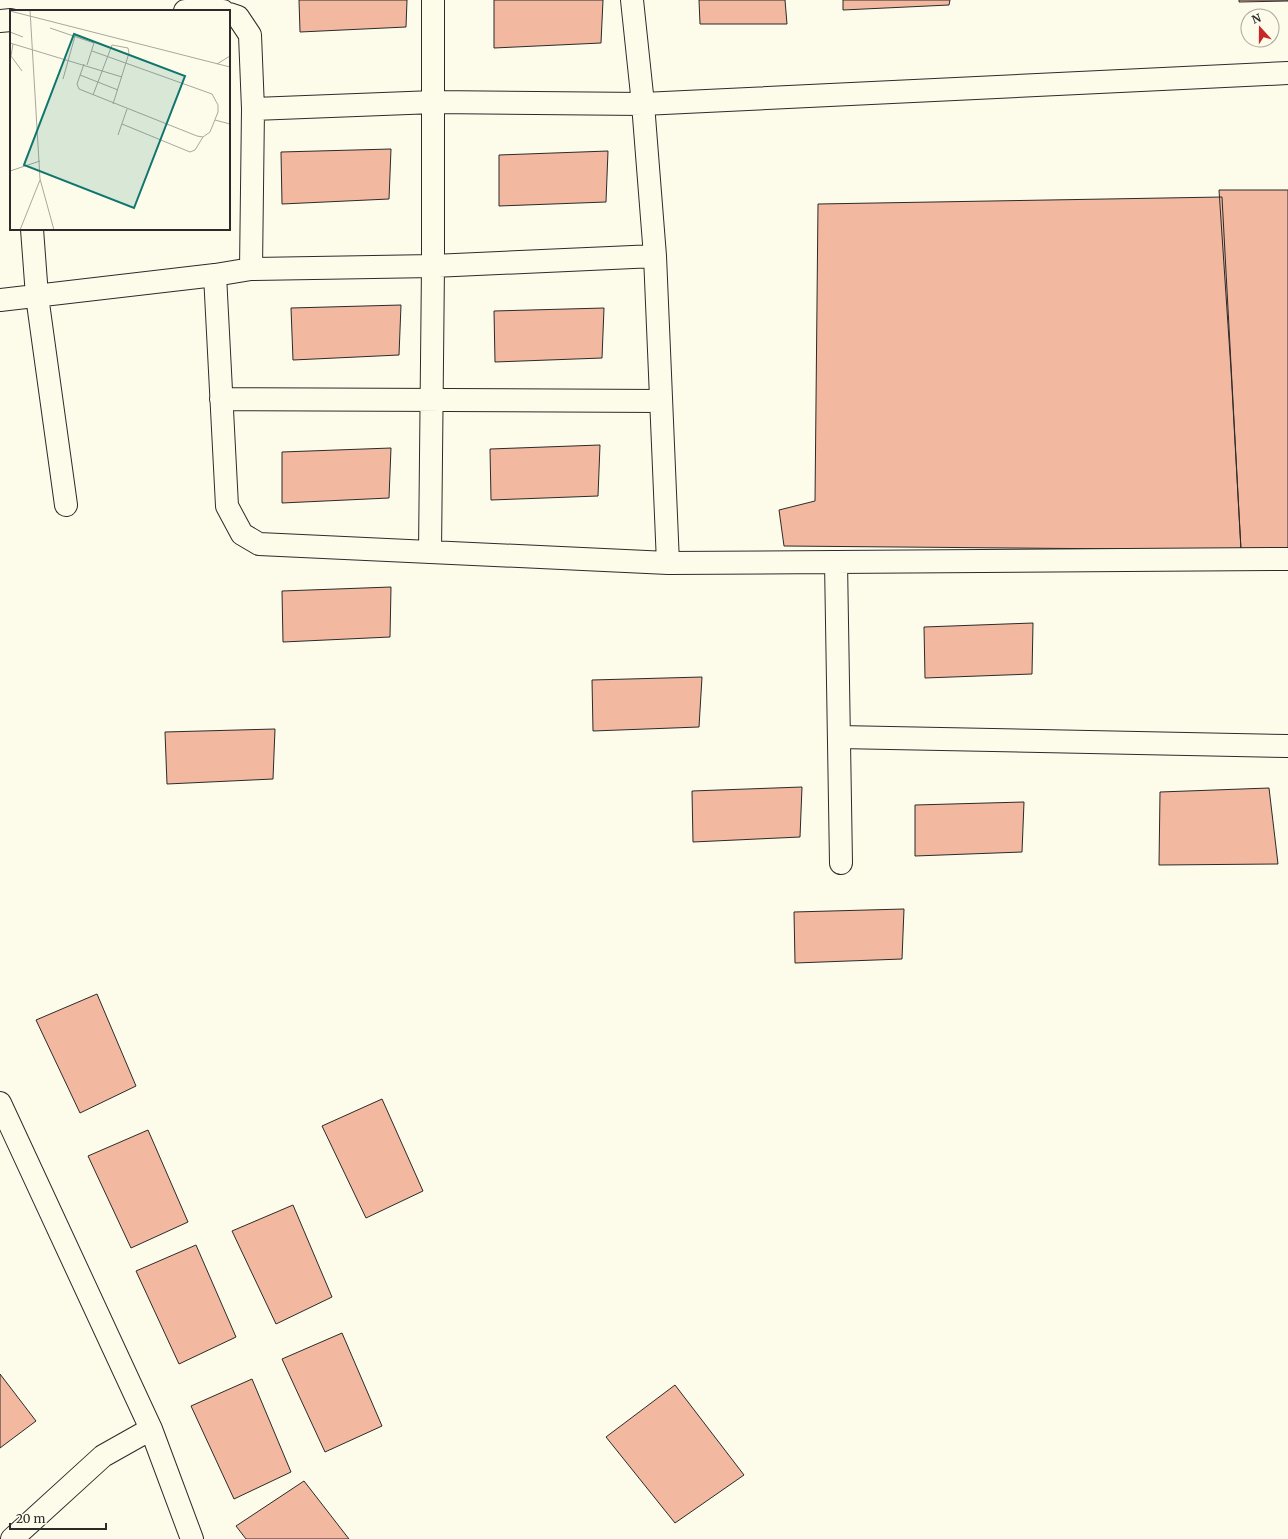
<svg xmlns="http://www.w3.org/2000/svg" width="1288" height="1539" font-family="Merriweather,serif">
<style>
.building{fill:#f2b8a0;stroke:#2b2b2b}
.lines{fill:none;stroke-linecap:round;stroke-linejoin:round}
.minor-casing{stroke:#2b2b2b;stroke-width:24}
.minor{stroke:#fdfbea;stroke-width:22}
.inset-road{fill:none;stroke:#a9a89e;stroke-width:1}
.view{fill:#0f766e;fill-opacity:0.15;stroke:#0f766e;stroke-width:2}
.inset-edge{fill:none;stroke:#2b2b2b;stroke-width:2}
</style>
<rect width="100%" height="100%" fill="#fdfbea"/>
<path class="building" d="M299,0h108l-1,27 -106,5z
M494,0h109l-2,43 -107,5z
M699,0h86l2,24h-87z
M843,0h107l-1,5 -106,5z
M1239,0h49v1l-49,1z
M391,149l-2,50 -107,5 -1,-52z
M608,151l-2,51 -107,4v-51z
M1219,190h69v360h-47l-10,-180z
M1222,197l19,353 -457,-4 -5,-36 36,-9 3,-297z
M401,305l-2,50 -106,5 -2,-52z
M604,308l-2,50 -107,4 -1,-51z
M600,445l-2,51 -107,4 -1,-51z
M391,448l-2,50 -107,5v-51z
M391,587l-1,50 -107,5 -1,-51z
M1033,623l-1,51 -107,4 -1,-51z
M702,677l-3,50 -106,4 -1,-51z
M275,729l-2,50 -106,5 -2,-52z
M802,787l-2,50 -107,5 -1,-51z
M1269,788l9,76 -119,1 1,-73z
M1024,802l-2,50 -107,4v-51z
M904,909l-2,50 -107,4 -1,-51z
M97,994l39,92 -56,27 -44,-93z
M382,1099l41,92 -57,27 -44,-92z
M148,1130l40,92 -57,26 -43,-92z
M293,1205l39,92 -56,27 -44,-93z
M196,1245l40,92 -57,27 -43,-93z
M342,1333l40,93 -57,26 -43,-93z
M0,1374l36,47 -36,27z
M252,1379l39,93 -57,27 -43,-93z
M675,1385l69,90 -69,48 -69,-86z
M304,1481l45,58h-103l-10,-13z"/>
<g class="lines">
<g class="minor-casing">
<path id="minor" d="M632,0l11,104 12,152 13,307
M185,11h38
M229,14l9,3 12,18 3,74 -2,160
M0,21l11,-1
M253,109l181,-7 209,2 645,-31
M32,229l5,67 29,209
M215,275l12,231 15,28 17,10 409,19 620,-4
M0,300l215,-25 36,-6 182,-3 222,-10
M221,399l440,2
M430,552l3,-286v-266
M836,562l5,301
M839,737l449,9
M0,1103l151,326 41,110
M12,1539l91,-83 48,-27"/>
</g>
<use href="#minor" class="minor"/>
</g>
<g transform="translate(10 10)">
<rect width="220" height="220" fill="#fdfbea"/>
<path class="inset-road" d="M20,0l10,169 14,51M0,1l220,56M40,18l44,15 -7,22M0,22l13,5M0,33l112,34M3,34l-2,12 11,15M74,54l-7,20 2,5 118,47 6,1 7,-5 8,-20v-7l-6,-11 -120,-43M207,54l13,-8M70,65l38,15M53,69l12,-43M83,85l19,-50 16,3 1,5 -16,51M205,110l15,4M112,114l68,28 5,-2 8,-13M108,125l9,-26M0,161l30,-10M10,220l20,-50"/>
<path class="view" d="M64,24l111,42 -51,132 -110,-43z"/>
<rect width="220" height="220" class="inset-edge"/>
</g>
<g transform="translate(1260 28) rotate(339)"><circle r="19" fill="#fdfbea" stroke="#a9a89e"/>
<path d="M0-3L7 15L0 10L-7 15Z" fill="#c62828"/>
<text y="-6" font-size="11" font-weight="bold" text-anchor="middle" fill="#2b2b2b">N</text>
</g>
<path d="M10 1523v6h96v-6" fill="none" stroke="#2b2b2b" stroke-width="2"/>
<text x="16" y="1523" font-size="12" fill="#2b2b2b" stroke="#fdfbea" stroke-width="3" paint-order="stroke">20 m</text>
</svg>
